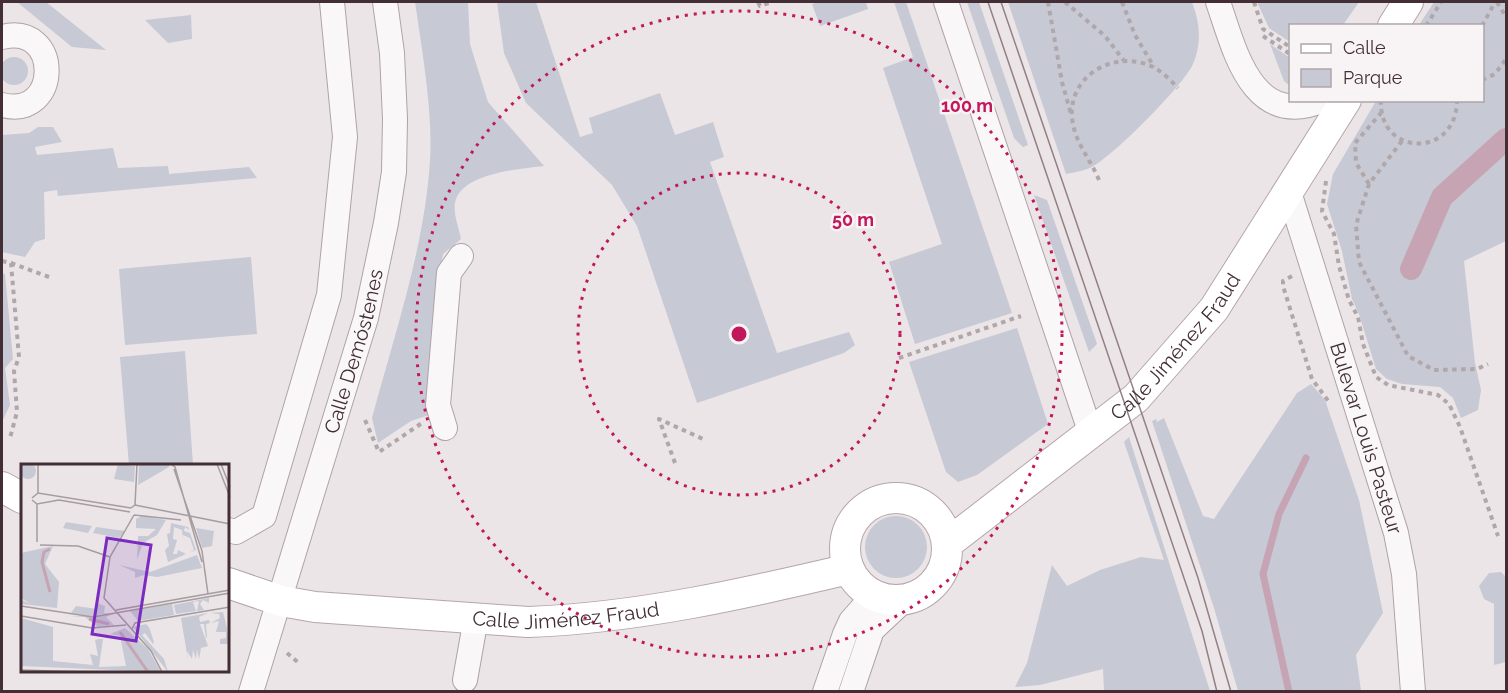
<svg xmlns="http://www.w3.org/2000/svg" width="1508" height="693" font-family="Raleway,sans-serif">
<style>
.green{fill:#c7c9d4}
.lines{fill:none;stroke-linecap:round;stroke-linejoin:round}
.stream{stroke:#c7a4b3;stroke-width:7}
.canal{stroke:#c7a4b3;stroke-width:22}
.minor-casing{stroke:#aea3a7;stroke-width:26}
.major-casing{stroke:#b6a5ab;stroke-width:32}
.path{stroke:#b0a7aa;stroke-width:4;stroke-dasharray:4.5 4.5;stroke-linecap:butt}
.minor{stroke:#faf7f8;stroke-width:24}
.major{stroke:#fff;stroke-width:30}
.tram{stroke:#938086;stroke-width:1.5}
.ring{fill:none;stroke:#c2185b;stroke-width:3;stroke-dasharray:3 6}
.labels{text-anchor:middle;stroke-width:5;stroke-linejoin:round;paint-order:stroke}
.street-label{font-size:20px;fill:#422e34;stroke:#f8f4f6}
.inset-river{fill:none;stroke:#c7a4b3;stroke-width:3}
.inset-road{fill:none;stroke:#a79c9f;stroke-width:1.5}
.view{fill:#7b2cbf;fill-opacity:0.15;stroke:#7b2cbf;stroke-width:3}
.inset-edge{fill:none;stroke:#422e34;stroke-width:3}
.centre{fill:#c2185b;stroke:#f8f4f6;stroke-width:3}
.ring-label{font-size:18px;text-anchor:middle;font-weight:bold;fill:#c2185b;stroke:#f8f4f6;stroke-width:5;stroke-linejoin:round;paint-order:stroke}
</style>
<rect width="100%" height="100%" fill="#ebe5e7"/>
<path class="green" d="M17,2h29l60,48 -34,-3z
M415,2h53l2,42 18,58 56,64c-24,3 -84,7 -89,37 -2,10 4,26 6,36l-18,15 -5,26 -9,135 -18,6 -33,22 -6,-25c22,-82 53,-172 58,-258 3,-48 -8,-110 -15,-158z
M497,2h39l44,135 13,-4 -4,-15 71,-25 15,42 38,-13 11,35 -14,5 67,191 72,-21 6,13 -11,8 -147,50 -60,-177 -25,-41 -86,-82 -22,-50z
M819,2h47l2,7 -48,17 -8,-22z
M894,2h12l106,311 -97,31 -26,-82 53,-18 -59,-176 30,-11z
M967,2h12l49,143 -5,2 -9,-9z
M1008,2h184c8,21 10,41 1,62 -10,22 -79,91 -101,103 -8,4 -17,5 -26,7z
M1257,2h102l-16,23 -53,1v16l-21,-14z
M1434,2h72v239l-42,20 11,102 6,27 -3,20 -17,8 -8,-20 -13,-11 -38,-3 -15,-5 -11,-10 -17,-55 -7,-15 -10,-48 -15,-47 6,-30 43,-73 106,-1v-74l-63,-1z
M191,15l1,24 -24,4 -23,-23z
M1270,44l20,14v28l-6,-5z
M0 71a14 14 0 1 1 28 0a14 14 0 1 1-28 0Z
M38,127h15l9,15 -27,5 2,8 76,-7 5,20 50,-2 1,8 80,-7 8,11 -199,18 -1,-6 -13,2 1,47 -10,3 -10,15 -23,-5v-117l27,-2z
M1034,195l13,5 50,144 -8,8z
M251,257l6,77 -132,11 -6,-76z
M2,273l3,1 8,85 -8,9 5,37 -8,17z
M1017,328l31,96 -71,51 -19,7 -12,-10 -37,-110z
M185,351l8,114h-64l-9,-108z
M1311,384l14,16 34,100 24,113 -27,42 5,36h-123l-24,-83 -62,-187 4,-2 1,3 7,-4 39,98 11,3 83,-126z
M1129,437l81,254h-106l-1,-22 -63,16 -25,2 12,-24 25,-98 15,21 33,-16 41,-13 23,3 -40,-118z
M865 547a31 31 0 1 1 62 0a31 31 0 1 1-62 0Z
M1501,572l5,5v85l-12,3v-61l-10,-5 -5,-13 10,-13z"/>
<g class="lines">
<path class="stream" d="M1289,692l-26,-118 16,-60 27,-56"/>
<path class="canal" d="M1411,269l31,-72 64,-58"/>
<g class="minor-casing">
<g id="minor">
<path d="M946,2l141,420"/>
<path d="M1218,2c17,49 34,128 106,98"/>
<path d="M2,37c60,-15 59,83 0,68"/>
<path id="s1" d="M1289,192l107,341 8,41 9,118"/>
<path d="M445,428l-7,-23 11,-132 12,-17"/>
<path d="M228,530l8,2 28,-16 65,-221 16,-158 -13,-135"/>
<path d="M465,680l11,-62"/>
<path id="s2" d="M251,692l115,-374 20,-95 8,-51 1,-53 -3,-66 -7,-51"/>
<path d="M825,692l20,-58 6,-13 23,-26"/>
<path d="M851,692l21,-62 32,-30"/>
</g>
</g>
<g class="major-casing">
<g id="major">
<path d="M1393,26l15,-24"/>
<path d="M2,487l20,11"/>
<circle cx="896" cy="549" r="51"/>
<path id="s3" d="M948,543l188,-145 78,-89 132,-209"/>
<path id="s4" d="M228,583l53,18 34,6 213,15c109,-4 215,-28 321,-53"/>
</g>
</g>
<path class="path" d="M758,2l2,4 12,-4
M1048,2l14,80 9,32
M1065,2l40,34 20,26
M1122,2l13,33 19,32
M1254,2l9,27 27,18
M1497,2l9,15
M1426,26l15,-24
M1482,26l13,-24
M1263,36l27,18
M1482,80l13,-6 11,-15
M1381,100c-3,57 76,59 76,0
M1402,141l-33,43 -13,41 3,37 49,94 26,14 43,-1 11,-5
M1099,180c-9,-22 -25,-38 -27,-63 -3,-43 44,-68 81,-50 9,4 18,14 25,21
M1326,181l-4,30 12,23 5,32 10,34 9,17 5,27 13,33 12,8 50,10 11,9 11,23 38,109
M1369,184l-13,-21 -1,-20 26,-30
M2,261l9,2 8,94 -5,14 3,41 -7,26
M11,263l38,14
M1292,276l-9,5v5l29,93 17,23
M899,358l122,-42
M365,420l14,32 43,-29
M675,463l-16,-44 44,20
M287,653l13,11"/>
<use href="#minor" class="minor"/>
<use href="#major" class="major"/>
<path class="tram" d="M988,2l214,629 15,61
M1001,2l197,576 33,114"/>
</g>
<g class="ring">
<circle cx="739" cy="334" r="161"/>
<circle cx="739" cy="334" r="323"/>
</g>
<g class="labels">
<g class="street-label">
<text dy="7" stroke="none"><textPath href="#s3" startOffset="302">Calle Jiménez Fraud</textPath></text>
<text dy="7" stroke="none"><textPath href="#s2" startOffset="356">Calle Demóstenes</textPath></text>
<text dy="7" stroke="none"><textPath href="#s1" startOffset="258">Bulevar Louis Pasteur</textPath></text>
<text dy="7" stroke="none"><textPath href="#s4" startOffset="342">Calle Jiménez Fraud</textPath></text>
</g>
</g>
<g transform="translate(21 464)">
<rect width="208" height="208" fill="#ebe5e7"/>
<path d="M-1 7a8 8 0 1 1 16 0a8 8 0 1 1-16 0ZM97,0l17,2 -1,16 -20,-3zM118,0h30v3l-31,18zM121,52l24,4 -9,15 -14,8 -6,17 1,-24h10l8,-7 -20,-1v-9zM45,58l12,2 14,2 -4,7 -25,-5zM150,59l17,4 1,3 -4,-3 -1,4 6,2 6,17 -7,3 5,-3 -4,-12 -7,-3v4l-1,-9 -8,-3 -1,12 4,1 -4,14h4l1,-4 8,4 -18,8 -3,-12 4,-4 -2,-12 3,-1zM75,63l29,4 -6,7 -26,-5zM175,64l18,3 -2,15 -10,2zM32,82l-8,18 14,18 -2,26 -36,-4v-4l10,4 -10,-6v-45zM176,91l5,13 -45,9 -13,-2 -9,3v-6l-16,-7 31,7zM188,134v5l-6,-3 -3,4 4,6 -7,1 2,-10 -6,1 3,9 -20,3 -2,-9zM76,139l8,3 -1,7h8l-22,3 -19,-3 5,-7 21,3zM151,140l2,11 -36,6 -8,-10zM202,148l4,16 2,23 -1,-7h-8v-5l6,-1v-6h-10l3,-11 -8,2 9,-5 -1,-4 -9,-1zM187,149l-9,4 1,5 9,-2 1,3 -4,1 1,13 -1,1 -2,-14h-4l8,22 -7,2 2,11 -2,-11 -2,11 -2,-10 -1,10 -3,-9 -1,9 -5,-8 1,9 -7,-42zM92,150l-7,3 8,8 -16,2 -13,-10h-15zM0,154l32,9v34l40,4 -3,-11 8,2 -3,-16 4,-1h4l-4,28 27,-1 -6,-30 -10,-2 15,-6 23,21 13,23 -140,-6zM125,160l3,3 5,15 -1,2 -8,-11 -3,2 22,24 4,13 -35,-45z" fill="#c7c9d4"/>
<path class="inset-river" d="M29,85l-6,3 -2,10 8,30M68,155l20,5M99,168l28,40"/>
<path class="inset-road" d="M17,0v29M150,0l4,3 27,95M196,0l13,33M200,0l9,23M153,5l28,82 6,43M11,34l6,-5 93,15M11,36l5,4 22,-4 71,12M114,41l2,-41M110,44l4,-3 95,19M113,51l-24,42 -6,41 47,53 11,21M113,51l47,5M16,78v-38M19,81l38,1 32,11M0,142l72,11 137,-24M95,146l114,-20M0,152l71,12 34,-3M111,165l3,-6 95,-16M0,206l65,2"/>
<path class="view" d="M86,74l44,7 -15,96 -44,-7z"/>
<rect width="208" height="208" class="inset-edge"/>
</g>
<circle cx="739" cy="334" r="9" class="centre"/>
<g class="ring-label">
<text x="967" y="112">100 m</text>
<text x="853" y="226">50 m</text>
</g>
<rect width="1508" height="693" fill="none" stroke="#422e34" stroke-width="6"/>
<rect x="1289" y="24" width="195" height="78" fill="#f8f4f6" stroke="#afa5a8" stroke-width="1.5"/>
<rect x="1301" y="44" width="30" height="9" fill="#ffffff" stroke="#afa5a8" stroke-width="1.5"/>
<text x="1343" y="54" font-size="18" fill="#422e34">Calle</text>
<rect x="1301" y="69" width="30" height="18" fill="#c7c9d4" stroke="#afa5a8" stroke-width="1.5"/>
<text x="1343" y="84" font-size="18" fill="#422e34">Parque</text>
</svg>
